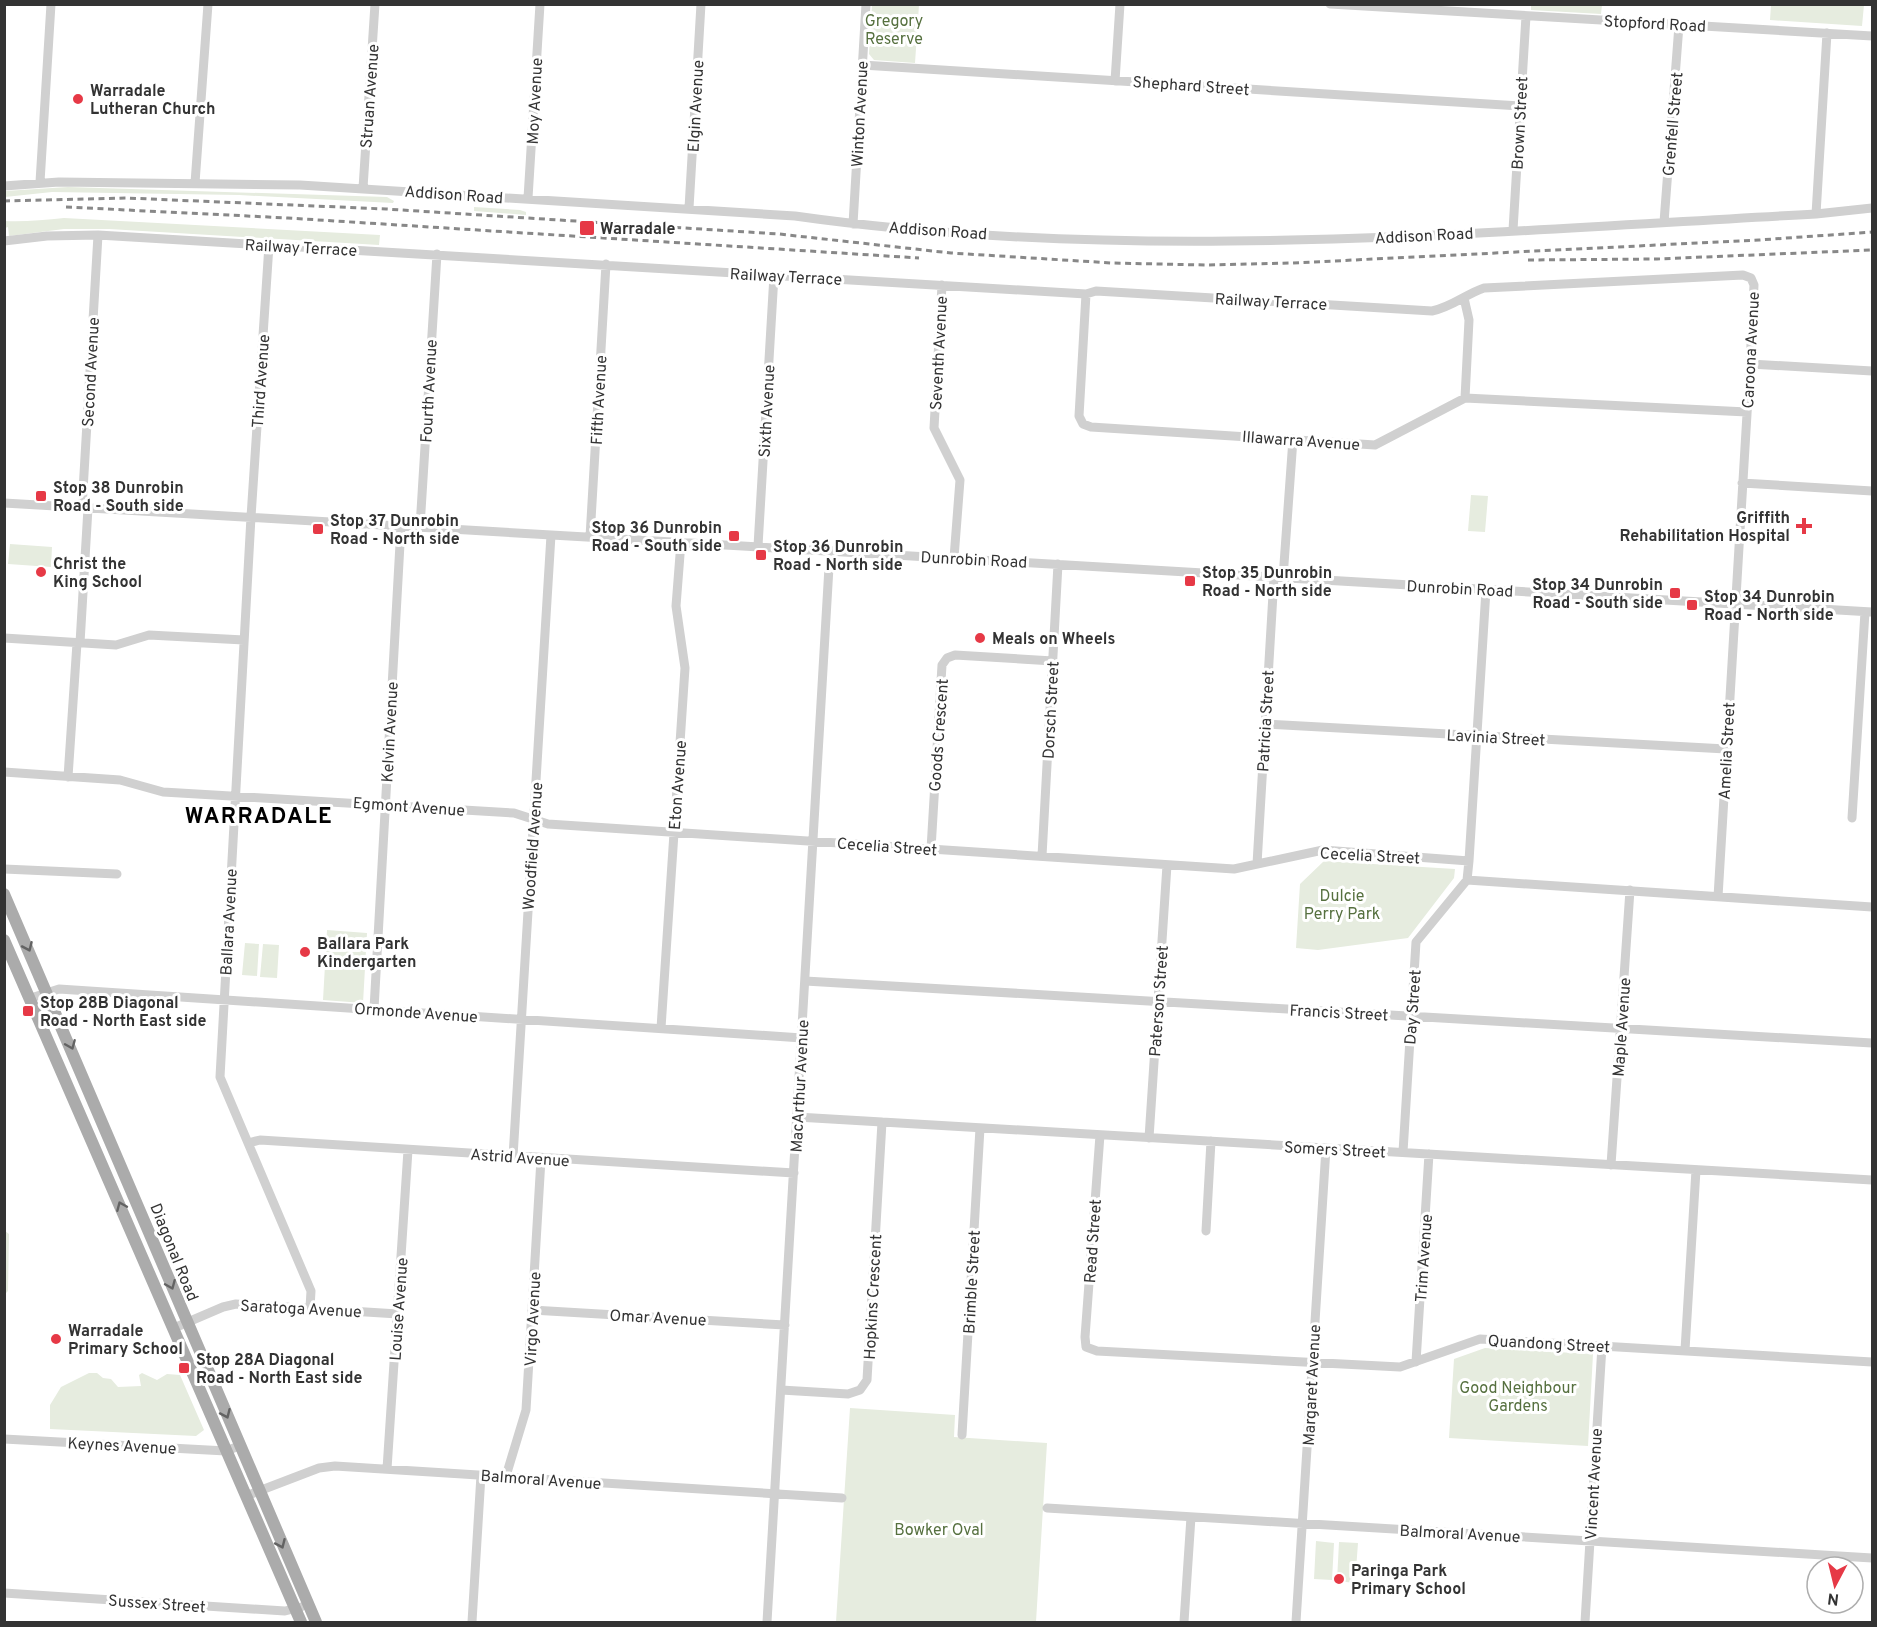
<svg xmlns="http://www.w3.org/2000/svg" width="1877" height="1627" font-family="Overpass,sans-serif">
<style>
.green{fill:#e6ecdf}
.lines{fill:none;stroke-linecap:round;stroke-linejoin:round}
.minor{stroke:#d0d0d0;stroke-width:9}
.major{stroke:#ababab;stroke-width:12}
.rail{stroke:#888;stroke-width:3;stroke-dasharray:6 4.5;stroke-linecap:butt}
.oneway{stroke:#636363}
.poi-dot{fill:#e63946;stroke:#fff;stroke-width:2}
.labels{text-anchor:middle;stroke-width:6;stroke-linejoin:round;paint-order:stroke}
.park-label{font-size:16px;fill:#56703f;stroke:#fff}
.street-label{font-size:16px;fill:#333;stroke:#fff}
.poi-label{font-size:16px;font-weight:bold;fill:#333;stroke:#fff;text-anchor:start}
.district-label{font-size:22px;font-weight:bold;letter-spacing:1.5px;fill:#000;stroke:#fff}
</style>
<rect width="100%" height="100%" fill="#fff"/>
<path class="green" d="M872,5h47l-4,58 -41,-3 -5,-6z
M1531,5h71l-1,9 -70,-4z
M1771,5h93l-2,21 -92,-6z
M68,187l319,10 7,4 -1,2 -154,-8 -187,-3 -47,5v-6z
M474,207l46,3 6,2v3l-52,-4z
M64,218l316,17 -1,10 -270,-16h-45l-55,7 -1,-9 -3,1v-7c18,1 39,-1 59,-3z
M1471,495l17,1 -3,36 -17,-1z
M10,544l42,3 -1,20 -43,-3z
M1324,861l131,8 -1,9 -46,60 -90,12 -22,-2 4,-64z
M327,930l40,3 -4,70 -40,-3z
M245,943l14,1 -2,32 -15,-1z
M263,944l16,1 -2,33 -17,-1z
M5,1231l4,3 -1,57 -3,3z
M1485,1348l108,6 -5,92 -139,-8 5,-79z
M89,1373h8l6,5 8,1 7,8 23,-1 -2,-11 3,-2 15,7 10,-6 13,1 24,55 -8,6 -146,-7v-24l11,-18z
M850,1408l105,7 -1,22 93,6 -11,179h-200z
M1316,1541l18,2 -2,37 -18,-1z
M1339,1542l19,1 -3,40 -18,-2z"/>
<g class="lines">
<path class="minor" d="M1330,4l542,32
M862,65l658,41
M1115,81l5,-77
M40,182l11,-178
M195,183l13,-179
M4,186l55,-4 241,3 495,31c338,48 682,16 1021,-2l56,-6
M363,188l12,-184
M528,198l12,-194
M689,208l12,-204
M1816,214l11,-181
M1664,222l15,-197
M853,224l13,-220
M1513,230l13,-214
M4,241l43,-5 51,-1 988,59 10,-3 336,20c20,-4 34,-17 52,-23l259,-13 8,3 3,7 -4,79 -32,533
M269,245l-18,272 -31,560 91,214 -1,17
M942,285l-8,143 26,52 -6,78
M1086,294l-7,122 4,8 8,3 284,18 90,-47 282,14
M1464,298l5,22 -4,78
M1750,364l122,7
M1742,483l130,8
M4,503l1868,109
M82,508l16,-273
M420,527l17,-273
M590,537l16,-273
M758,546l16,-271
M1283,578l10,-139
M4,638l112,7 33,-10 95,5
M80,643l8,-135
M1265,724l461,25
M4,772l116,8 43,12 351,21 34,11 686,45 89,-19 146,11 -2,19 405,27
M68,777l9,-134
M1852,818l13,-206
M931,849l11,-184 5,-7 8,-3 98,6
M1042,856l16,-292
M1469,861l17,-271
M1257,864l17,-287
M4,869l113,5
M805,981l1067,62
M31,998l28,-9 743,49
M374,1009l27,-483
M661,1028l24,-360 -9,-62 5,-64
M797,1117l1075,63
M1100,1135l-15,202 1,10 11,4 303,16 80,-28 392,23
M1149,1138l18,-273
M248,1143l12,-3 534,33
M1403,1152l13,-210 51,-62
M513,1157l38,-622
M1611,1165l19,-275
M1206,1231l5,-90
M532,1310l253,15
M174,1328l49,-21 13,-3 162,10
M1685,1350l11,-180
M1416,1362l13,-208
M781,1390l67,4 12,-4 7,-10 15,-258
M962,1435l18,-307
M4,1439l222,12 13,-5
M387,1469l21,-319
M506,1476l20,-66 15,-251
M246,1496l73,-28 16,-2 507,32
M1047,1508l825,50
M4,1593l281,18 16,-4
M472,1622l9,-147
M767,1622l63,-1072
M1184,1622l7,-105
M1296,1622l30,-474
M1585,1622l17,-276"/>
<path class="major" d="M4,894l312,728
M4,940l297,682"/>
<path class="rail" d="M4,201l122,-3 260,11 393,25 172,19 161,10 93,2 88,-2 466,-23 113,-8
M66,207l222,11 631,40
M1528,260l129,-1 215,-9"/>
</g>
<defs><path id="oneway-chevron" d="M-2-3.5L2.5 0L-2 3.5" fill="none" stroke-width="1.6" stroke-linecap="round" stroke-linejoin="round" transform="scale(1.5)"/></defs>
<g class="oneway">
<use href="#oneway-chevron" transform="translate(28 947) rotate(66)"/>
<use href="#oneway-chevron" transform="translate(71 1045) rotate(67)"/>
<use href="#oneway-chevron" transform="translate(121 1206) rotate(-113)"/>
<use href="#oneway-chevron" transform="translate(171 1285) rotate(67)"/>
<use href="#oneway-chevron" transform="translate(226 1414) rotate(66)"/>
<use href="#oneway-chevron" transform="translate(281 1544) rotate(66)"/>
</g>
<g class="poi-dot">
<circle cx="78" cy="99" r="6"/>
<rect x="579" y="220" width="16" height="16" rx="3"/>
<rect x="35" y="490" width="12" height="12" rx="3"/>
<path d="M1801 517h6v6h6v6h-6v6h-6v-6h-6v-6h6z"/>
<rect x="312" y="523" width="12" height="12" rx="3"/>
<rect x="728" y="530" width="12" height="12" rx="3"/>
<rect x="755" y="549" width="12" height="12" rx="3"/>
<circle cx="41" cy="572" r="6"/>
<rect x="1184" y="575" width="12" height="12" rx="3"/>
<rect x="1669" y="587" width="12" height="12" rx="3"/>
<rect x="1686" y="599" width="12" height="12" rx="3"/>
<circle cx="980" cy="638" r="6"/>
<circle cx="305" cy="952" r="6"/>
<rect x="22" y="1005" width="12" height="12" rx="3"/>
<circle cx="56" cy="1339" r="6"/>
<rect x="178" y="1362" width="12" height="12" rx="3"/>
<circle cx="1339" cy="1579" r="6"/>
</g>
<g class="labels">
<g class="park-label">
<text x="894" y="26">Gregory<tspan x="894" dy="18">Reserve</tspan></text>
<text x="1342" y="901">Dulcie<tspan x="1342" dy="18">Perry Park</tspan></text>
<text x="1518" y="1393">Good Neighbour<tspan x="1518" dy="18">Gardens</tspan></text>
<text x="939" y="1535">Bowker Oval</text>
</g>
<g class="street-label">
<text transform="translate(1655 23) rotate(3)" y="6">Stopford Road</text>
<text transform="translate(1191 85) rotate(4)" y="6">Shephard Street</text>
<text transform="translate(369 96) rotate(-86)" y="6">Struan Avenue</text>
<text transform="translate(534 101) rotate(-87)" y="6">Moy Avenue</text>
<text transform="translate(695 106) rotate(-87)" y="6">Elgin Avenue</text>
<text transform="translate(859 114) rotate(-87)" y="6">Winton Avenue</text>
<text transform="translate(1519 123) rotate(-87)" y="6">Brown Street</text>
<text transform="translate(1672 124) rotate(-85)" y="6">Grenfell Street</text>
<text transform="translate(454 194) rotate(4)" y="6">Addison Road</text>
<text transform="translate(938 230) rotate(4)" y="6">Addison Road</text>
<text transform="translate(1424 235) rotate(-3)" y="6">Addison Road</text>
<text transform="translate(301 247) rotate(3)" y="6">Railway Terrace</text>
<text transform="translate(786 276) rotate(3)" y="6">Railway Terrace</text>
<text transform="translate(1271 301) rotate(3)" y="6">Railway Terrace</text>
<text transform="translate(1750 350) rotate(-87)" y="6">Caroona Avenue</text>
<text transform="translate(938 353) rotate(-87)" y="6">Seventh Avenue</text>
<text transform="translate(90 372) rotate(-87)" y="6">Second Avenue</text>
<text transform="translate(260 381) rotate(-86)" y="6">Third Avenue</text>
<text transform="translate(428 391) rotate(-87)" y="6">Fourth Avenue</text>
<text transform="translate(598 400) rotate(-87)" y="6">Fifth Avenue</text>
<text transform="translate(766 411) rotate(-87)" y="6">Sixth Avenue</text>
<text transform="translate(1301 440) rotate(4)" y="6">Illawarra Avenue</text>
<text transform="translate(974 559) rotate(3)" y="6">Dunrobin Road</text>
<text transform="translate(1460 588) rotate(3)" y="6">Dunrobin Road</text>
<text transform="translate(1050 710) rotate(-87)" y="6">Dorsch Street</text>
<text transform="translate(1265 721) rotate(-87)" y="6">Patricia Street</text>
<text transform="translate(389 732) rotate(-87)" y="6">Kelvin Avenue</text>
<text transform="translate(938 735) rotate(-86)" y="6">Goods Crescent</text>
<text transform="translate(1496 737) rotate(3)" y="6">Lavinia Street</text>
<text transform="translate(1726 751) rotate(-87)" y="6">Amelia Street</text>
<text transform="translate(677 785) rotate(-86)" y="6">Eton Avenue</text>
<text transform="translate(409 806) rotate(4)" y="6">Egmont Avenue</text>
<text transform="translate(532 846) rotate(-86)" y="6">Woodfield Avenue</text>
<text transform="translate(887 846) rotate(4)" y="6">Cecelia Street</text>
<text transform="translate(1370 855) rotate(3)" y="6">Cecelia Street</text>
<text transform="translate(228 922) rotate(-87)" y="6">Ballara Avenue</text>
<text transform="translate(1158 1001) rotate(-86)" y="6">Paterson Street</text>
<text transform="translate(1412 1007) rotate(-86)" y="6">Day Street</text>
<text transform="translate(416 1012) rotate(4)" y="6">Ormonde Avenue</text>
<text transform="translate(1339 1012) rotate(3)" y="6">Francis Street</text>
<text transform="translate(1621 1027) rotate(-86)" y="6">Maple Avenue</text>
<text transform="translate(799 1086) rotate(-87)" y="6">MacArthur Avenue</text>
<text transform="translate(1335 1149) rotate(3)" y="6">Somers Street</text>
<text transform="translate(520 1157) rotate(4)" y="6">Astrid Avenue</text>
<text transform="translate(1092 1241) rotate(-86)" y="6">Read Street</text>
<text transform="translate(175 1252) rotate(68)" y="6">Diagonal Road</text>
<text transform="translate(1423 1258) rotate(-86)" y="6">Trim Avenue</text>
<text transform="translate(971 1282) rotate(-87)" y="6">Brimble Street</text>
<text transform="translate(872 1297) rotate(-87)" y="6">Hopkins Crescent</text>
<text transform="translate(301 1308) rotate(3)" y="6">Saratoga Avenue</text>
<text transform="translate(398 1309) rotate(-86)" y="6">Louise Avenue</text>
<text transform="translate(658 1317) rotate(3)" y="6">Omar Avenue</text>
<text transform="translate(532 1319) rotate(-87)" y="6">Virgo Avenue</text>
<text transform="translate(1549 1343) rotate(3)" y="6">Quandong Street</text>
<text transform="translate(1311 1385) rotate(-87)" y="6">Margaret Avenue</text>
<text transform="translate(122 1445) rotate(3)" y="6">Keynes Avenue</text>
<text transform="translate(541 1479) rotate(4)" y="6">Balmoral Avenue</text>
<text transform="translate(1593 1484) rotate(-87)" y="6">Vincent Avenue</text>
<text transform="translate(1460 1533) rotate(3)" y="6">Balmoral Avenue</text>
<text transform="translate(157 1603) rotate(4)" y="6">Sussex Street</text>
</g>
<g class="poi-label">
<text x="90" y="96">Warradale<tspan x="90" dy="18">Lutheran Church</tspan></text>
<text x="600" y="234">Warradale</text>
<text x="53" y="493">Stop 38 Dunrobin<tspan x="53" dy="18">Road - South side</tspan></text>
<text x="1790" y="523" text-anchor="end">Griffith<tspan x="1790" dy="18">Rehabilitation Hospital</tspan></text>
<text x="330" y="526">Stop 37 Dunrobin<tspan x="330" dy="18">Road - North side</tspan></text>
<text x="722" y="533" text-anchor="end">Stop 36 Dunrobin<tspan x="722" dy="18">Road - South side</tspan></text>
<text x="773" y="552">Stop 36 Dunrobin<tspan x="773" dy="18">Road - North side</tspan></text>
<text x="53" y="569">Christ the<tspan x="53" dy="18">King School</tspan></text>
<text x="1202" y="578">Stop 35 Dunrobin<tspan x="1202" dy="18">Road - North side</tspan></text>
<text x="1663" y="590" text-anchor="end">Stop 34 Dunrobin<tspan x="1663" dy="18">Road - South side</tspan></text>
<text x="1704" y="602">Stop 34 Dunrobin<tspan x="1704" dy="18">Road - North side</tspan></text>
<text x="992" y="644">Meals on Wheels</text>
<text x="317" y="949">Ballara Park<tspan x="317" dy="18">Kindergarten</tspan></text>
<text x="40" y="1008">Stop 28B Diagonal<tspan x="40" dy="18">Road - North East side</tspan></text>
<text x="68" y="1336">Warradale<tspan x="68" dy="18">Primary School</tspan></text>
<text x="196" y="1365">Stop 28A Diagonal<tspan x="196" dy="18">Road - North East side</tspan></text>
<text x="1351" y="1576">Paringa Park<tspan x="1351" dy="18">Primary School</tspan></text>
</g>
<g class="district-label">
<text x="259" y="823">WARRADALE</text>
</g>
</g>
<rect width="1877" height="1627" fill="none" stroke="#333333" stroke-width="12"/>
<g transform="translate(1835 1585) rotate(187)"><circle r="28" fill="#ffffff" stroke="#adadad" stroke-width="1.5"/>
<path d="M0-4.5L10 22L0 15L-10 22Z" fill="#e63946"/>
<text y="-9" font-size="16" font-weight="bold" text-anchor="middle" fill="#333333">N</text>
</g>
</svg>
